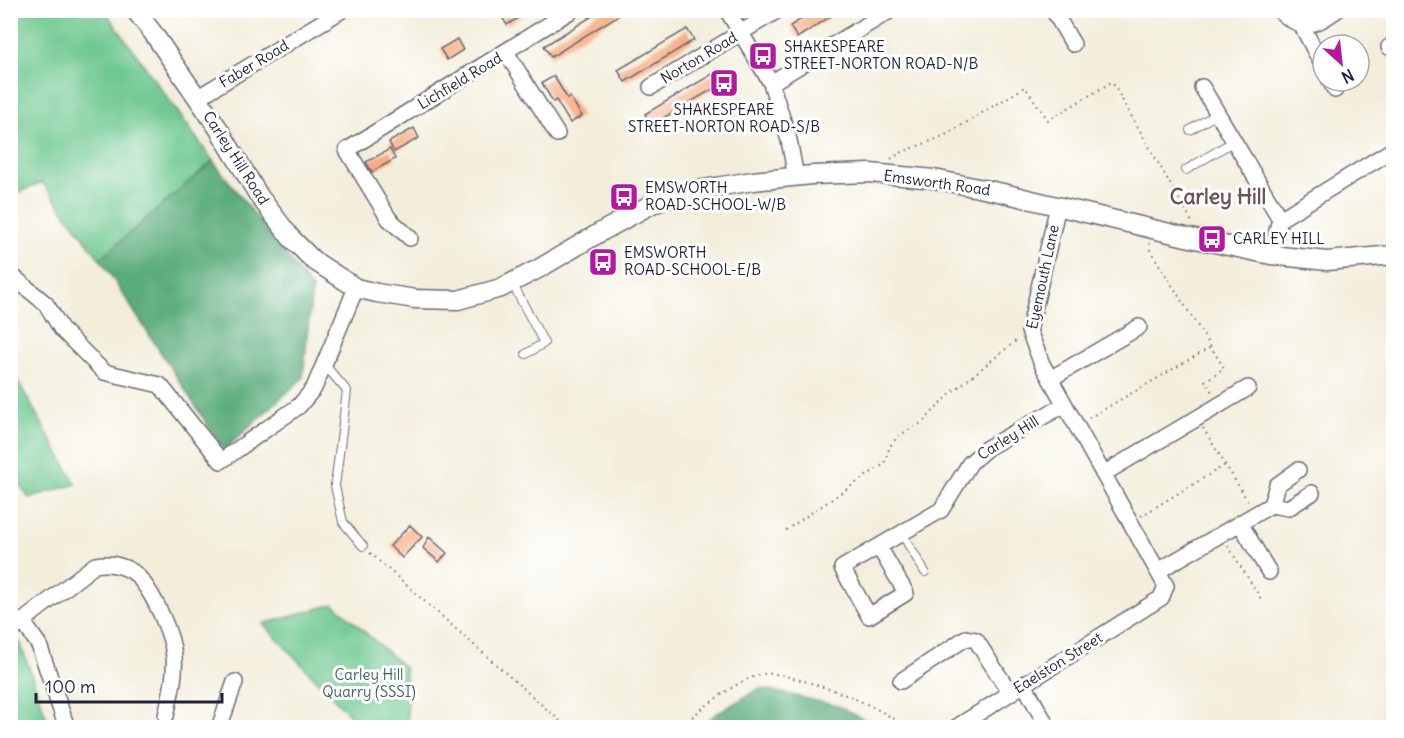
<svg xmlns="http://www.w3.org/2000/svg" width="1404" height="738" font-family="Delius,sans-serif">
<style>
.green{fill:#6ec890;stroke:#487566;stroke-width:1.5}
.forest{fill:#5aac7a;stroke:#3e675a;stroke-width:1.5}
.building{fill:#f8ad84}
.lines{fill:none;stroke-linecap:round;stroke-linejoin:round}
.service-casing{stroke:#6b6973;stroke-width:10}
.minor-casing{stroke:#6b6973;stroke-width:18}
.tertiary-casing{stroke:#6b6973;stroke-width:21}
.path{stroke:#6b6973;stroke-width:2;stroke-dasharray:1.5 4.5;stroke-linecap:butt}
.service{stroke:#fff;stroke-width:8}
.minor{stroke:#fff;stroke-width:15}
.tertiary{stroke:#fff;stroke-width:18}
.labels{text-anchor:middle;stroke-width:6;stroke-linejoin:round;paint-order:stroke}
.poi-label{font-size:15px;fill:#22223b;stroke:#fff;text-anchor:start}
.street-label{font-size:15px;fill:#22223b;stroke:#fff}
.park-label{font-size:15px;fill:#40645d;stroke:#fff}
.district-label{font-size:21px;font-weight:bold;fill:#6d5355;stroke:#fff}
</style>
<rect width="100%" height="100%" fill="#fff"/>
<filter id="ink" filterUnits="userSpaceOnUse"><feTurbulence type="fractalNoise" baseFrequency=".0167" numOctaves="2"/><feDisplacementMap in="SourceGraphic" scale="12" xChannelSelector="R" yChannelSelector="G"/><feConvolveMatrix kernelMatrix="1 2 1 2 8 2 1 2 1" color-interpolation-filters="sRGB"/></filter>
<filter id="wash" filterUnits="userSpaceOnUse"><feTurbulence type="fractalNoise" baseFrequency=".008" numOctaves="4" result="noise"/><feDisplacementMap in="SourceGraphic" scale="24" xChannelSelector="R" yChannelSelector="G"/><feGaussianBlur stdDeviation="1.35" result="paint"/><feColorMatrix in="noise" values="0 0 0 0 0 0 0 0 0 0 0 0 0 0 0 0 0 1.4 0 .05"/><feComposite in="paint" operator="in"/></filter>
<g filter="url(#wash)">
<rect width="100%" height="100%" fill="#f3eedb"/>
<path class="green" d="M10,11h95l108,150 -113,98 -58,-77 -31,14z
M10,369h1l65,115 -47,14 -18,-25z
M334,604l71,64 3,59h-47l-98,-103z
M20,642l26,74 -19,11h-16v-77z"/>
<path class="forest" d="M213,161l99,128 -9,89 -79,72 -124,-191z
M760,688l78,18 40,21h-179l17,-13z"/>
<g id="blocks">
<path class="building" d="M506,10h25l-24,15 -7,-11z
M602,10h25l-76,47 -7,-11z
M816,10h25l-44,28 -7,-12z
M687,29l7,11 -69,42 -7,-12z
M457,39l6,11 -16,10 -7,-11z
M714,73l6,12 -69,40 -6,-11z
M554,76l13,22 3,-1 12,19 -12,7 -14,-23 -3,2 -11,-19z
M414,128l5,10 -25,14 -5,-10z
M390,149l5,10 -23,13 -6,-10z
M410,525l12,12 -20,21 -12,-12z
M429,537l18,16 -8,9 -16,-14z"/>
</g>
</g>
<g filter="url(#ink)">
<use href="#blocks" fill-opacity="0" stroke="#6b6973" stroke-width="1.5"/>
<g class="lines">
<g class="service-casing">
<path id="service" d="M1190,130l28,-17
M1186,170l48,-29
M512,283l32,60 -18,11
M324,364l23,27 -12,95 8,36 20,24
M902,534l23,38"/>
</g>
<g class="minor-casing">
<path id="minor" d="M727,10l44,73 18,57 7,37
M1053,10l20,34
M1279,10c23,22 33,17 58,0
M1302,26l21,40
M1389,47l5,-2
M506,52l51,82
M1330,81l5,9
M771,83l120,-73
M651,87l127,-77
M1202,87l78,132
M197,98l145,-88
M410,238l-21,-19 -42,-69 225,-140
M1271,255l9,-36 114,-70
M10,274l36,30 16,26 42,42 56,13 61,76 78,-55 15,-18 42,-100
M1050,379l89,-52
M1103,474l145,-86
M1271,505l17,3 24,-15
M1240,523l29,49
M879,547l27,46 -37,23 -27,-48 99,-58 29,-47 17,-15 77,-43
M1158,571l113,-66 6,-20 21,-15
M23,622l16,23 28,83
M10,631l85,-66c16,-3 36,1 46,15 14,17 31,54 33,76 2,20 -4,40 -8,60
M901,681l65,-43 10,2 34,53
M1024,684l24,44
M219,728l16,-46
M955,728l206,-130 5,-12 -124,-222 -13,-33 29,-125"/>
</g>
<g class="tertiary-casing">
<path id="tertiary" d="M135,10l18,23 65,95 41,68 32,42 22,22 43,28 21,5 38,6 43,1 43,-12 39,-20 59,-35 53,-29 51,-15 50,-8 59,-6 58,-2 64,6 69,14 183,44 85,18 56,6 67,-6"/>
</g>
<path class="path" d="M590,10l3,6
M598,10l1,2
M799,10l5,8
M806,10l3,5
M891,159l9,-6 44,-17 81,-49 23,33 64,-38 80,140
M1150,243v7l74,118 -19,13 7,11
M1089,418l122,-71
M1203,428l46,75
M1141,516l84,-51
M786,530l98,-66 6,-18 8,-10 25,-14 28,-29 66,-53
M1228,546l35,56
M370,553l198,175
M678,728c23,-18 57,-48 85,-54 13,-2 29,4 41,7 38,11 71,24 104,47
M1385,728l9,-31"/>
<use href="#service" class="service"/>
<use href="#minor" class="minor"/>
<use href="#tertiary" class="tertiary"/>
</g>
</g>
<defs>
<g id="bus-square" transform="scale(1.5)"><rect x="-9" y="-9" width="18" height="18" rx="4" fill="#b5179e" stroke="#fff"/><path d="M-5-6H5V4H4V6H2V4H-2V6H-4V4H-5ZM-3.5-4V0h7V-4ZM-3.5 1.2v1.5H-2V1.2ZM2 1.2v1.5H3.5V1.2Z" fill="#fff"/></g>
</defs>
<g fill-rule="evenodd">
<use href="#bus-square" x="763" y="56"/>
<use href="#bus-square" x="724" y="83"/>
<use href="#bus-square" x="624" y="197"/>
<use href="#bus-square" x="1212" y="239"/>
<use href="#bus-square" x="603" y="262"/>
</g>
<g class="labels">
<g class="poi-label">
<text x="784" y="52">SHAKESPEARE<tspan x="784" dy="17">STREET-NORTON ROAD-N/B</tspan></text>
<text x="724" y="115" text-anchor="middle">SHAKESPEARE<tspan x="724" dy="17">STREET-NORTON ROAD-S/B</tspan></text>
<text x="645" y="193">EMSWORTH<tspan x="645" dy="17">ROAD-SCHOOL-W/B</tspan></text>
<text x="1233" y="244">CARLEY HILL</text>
<text x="624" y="258">EMSWORTH<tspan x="624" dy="17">ROAD-SCHOOL-E/B</tspan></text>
</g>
<g class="street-label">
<text transform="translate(699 58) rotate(-31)" y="5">Norton Road</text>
<text transform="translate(254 64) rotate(-31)" y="5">Faber Road</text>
<text transform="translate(460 81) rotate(-31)" y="5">Lichfield Road</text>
<text transform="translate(236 158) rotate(57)" y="5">Carley Hill Road</text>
<text transform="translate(937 183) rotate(8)" y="5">Emsworth Road</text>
<text transform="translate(1043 277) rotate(-78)" y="5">Eyemouth Lane</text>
<text transform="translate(1008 438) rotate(-32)" y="5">Carley Hill</text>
<text transform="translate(1058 663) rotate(-32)" y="5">Eaelston Street</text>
</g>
<g class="park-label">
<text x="369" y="680">Carley Hill<tspan x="369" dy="17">Quarry (SSSI)</tspan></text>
</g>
<g class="district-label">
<text x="1218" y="204">Carley Hill</text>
</g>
</g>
<rect width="1404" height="738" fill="none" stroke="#fff" stroke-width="36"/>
<g transform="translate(1341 63) rotate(153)"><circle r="28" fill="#ffffff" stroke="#a7a7b1" stroke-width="1.5"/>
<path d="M0-4.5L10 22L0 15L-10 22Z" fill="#b5179e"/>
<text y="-9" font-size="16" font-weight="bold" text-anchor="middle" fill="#22223b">N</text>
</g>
<path d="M36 693v9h186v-9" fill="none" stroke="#22223b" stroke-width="3"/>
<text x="45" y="693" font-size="18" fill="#22223b" stroke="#ffffff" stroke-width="4.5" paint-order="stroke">100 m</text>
</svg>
